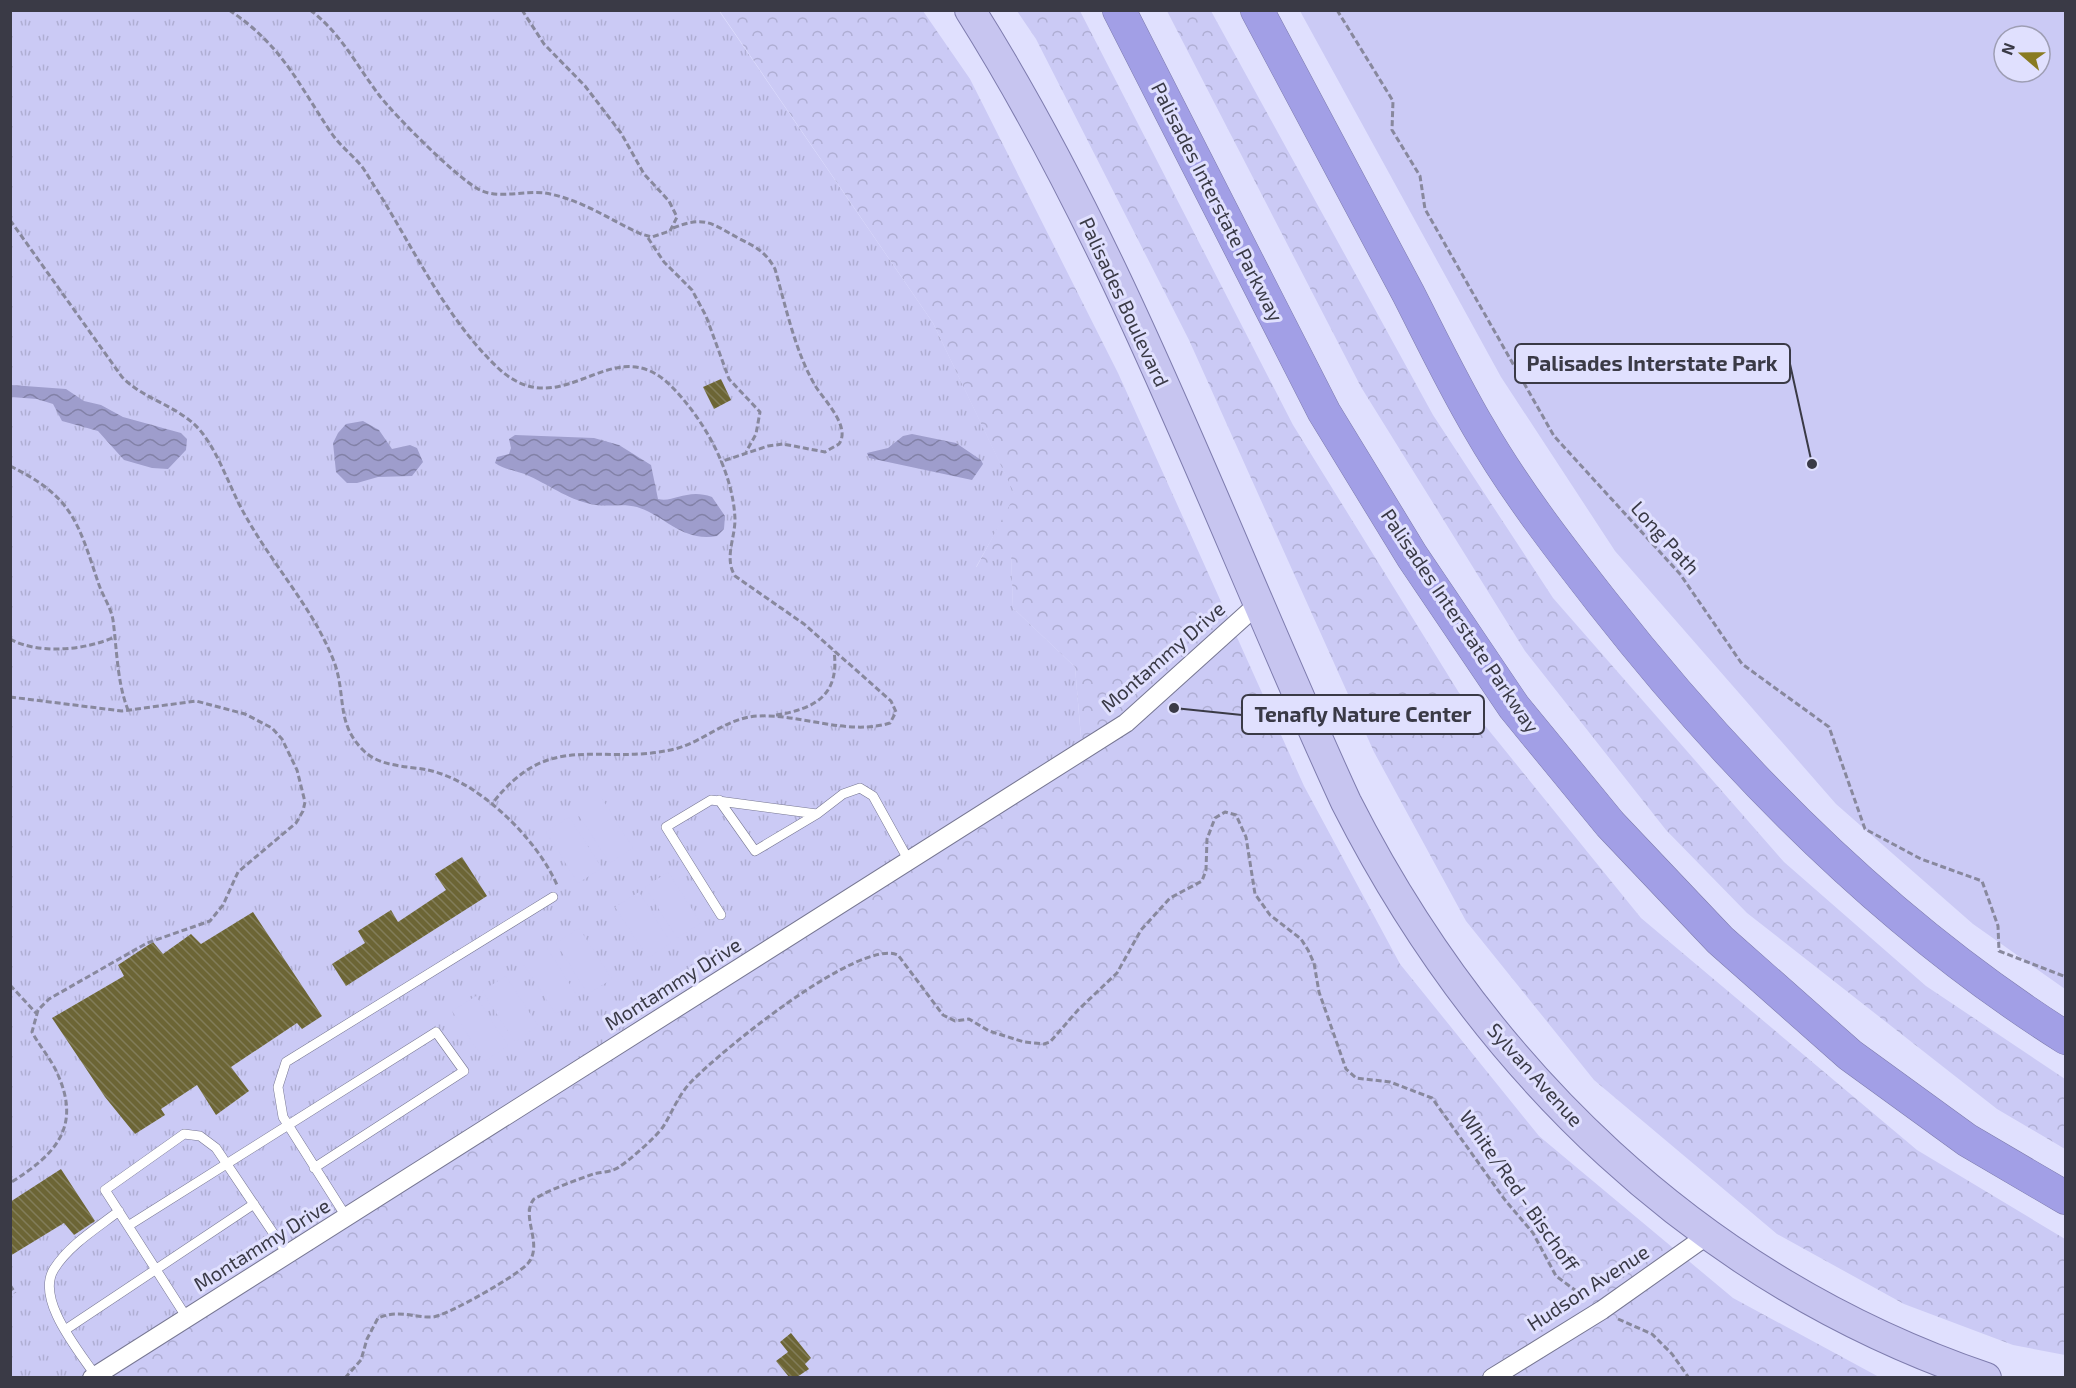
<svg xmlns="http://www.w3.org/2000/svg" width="2076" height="1388" font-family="'Exo 2',sans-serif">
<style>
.grass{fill:url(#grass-tufts)}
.forest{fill:url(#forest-crowns)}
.park{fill:#cbcaf5;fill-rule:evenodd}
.water{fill:url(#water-waves)}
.building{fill:url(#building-back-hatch)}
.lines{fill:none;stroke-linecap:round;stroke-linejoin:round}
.lane-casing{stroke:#777792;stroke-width:10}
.street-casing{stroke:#777792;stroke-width:20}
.primary-casing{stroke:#7e7cae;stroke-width:32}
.highway-casing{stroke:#7e7cae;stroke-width:34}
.path{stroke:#88889d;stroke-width:3;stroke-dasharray:6 3;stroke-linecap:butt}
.lane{stroke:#fff;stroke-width:9}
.street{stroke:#fff;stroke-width:18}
.primary{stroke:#c7c5f0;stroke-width:30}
.highway{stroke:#a29fe6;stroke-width:33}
.labels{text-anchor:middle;stroke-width:6;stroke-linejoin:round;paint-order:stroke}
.street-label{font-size:20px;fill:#3a3a46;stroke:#e0e0fe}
.leader{fill:none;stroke:#3a3a46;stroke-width:2}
.callout-dot{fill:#3a3a46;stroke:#e0e0fe;stroke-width:2}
.callout{fill:#e0e0fe;stroke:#3a3a46;stroke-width:2}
.callout-label{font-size:21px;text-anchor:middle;font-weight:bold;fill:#3a3a46}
</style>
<defs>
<pattern id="grass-tufts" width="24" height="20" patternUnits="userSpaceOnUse" patternTransform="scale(1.5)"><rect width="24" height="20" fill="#cbcaf5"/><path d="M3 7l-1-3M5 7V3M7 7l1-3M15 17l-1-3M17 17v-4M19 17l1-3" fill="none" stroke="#afaed3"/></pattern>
<pattern id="forest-crowns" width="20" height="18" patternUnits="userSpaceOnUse" patternTransform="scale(1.5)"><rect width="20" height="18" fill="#cbcaf5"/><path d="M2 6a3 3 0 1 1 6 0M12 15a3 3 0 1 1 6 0" fill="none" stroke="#afaed3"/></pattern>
<pattern id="water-waves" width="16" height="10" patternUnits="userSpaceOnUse" patternTransform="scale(1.5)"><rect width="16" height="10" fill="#9e9dcc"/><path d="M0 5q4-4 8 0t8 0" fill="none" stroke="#8281a7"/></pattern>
<pattern id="building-back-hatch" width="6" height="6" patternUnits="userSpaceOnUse" patternTransform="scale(1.5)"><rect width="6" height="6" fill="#6c6535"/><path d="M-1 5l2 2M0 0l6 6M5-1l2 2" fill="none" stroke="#827d5a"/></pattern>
</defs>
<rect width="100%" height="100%" fill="#e0e0fe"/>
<path class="grass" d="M11,11h708l214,312 83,173 -40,71 35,-15 2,56 62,59 7,83 -987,627h-84z"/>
<path class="forest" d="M719,10l204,1 47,68 148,294 186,413 96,178 139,172 194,162 146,79 -1784,1 987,-629 -7,-82 -62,-59 -2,-55 -35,15 39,-73 -82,-172z
M1017,11h63l213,414 168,271 180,222 276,232 148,89v116l-52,-10 -109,-41 -127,-70 -183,-154 -128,-159 -92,-169 -185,-412 -153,-301z
M1167,11h44l222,404 120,183 231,264 142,124 139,93v70l-68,-40 -250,-196 -81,-83 -141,-179 -164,-264z"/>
<path class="park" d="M1300,11h765v978l-92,-65 -137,-120 -221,-253 -114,-174zM2004,36h36v36h-36z
M601,797l32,51 -23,15 -33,-50z
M569,817l33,51 -24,15 -32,-51z
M668,872l33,51 -24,15 -32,-51z
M639,892l32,51 -23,15 -33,-51z
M579,928l33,51 -24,15 -32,-51z
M547,948l32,51 -23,15 -33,-50z
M506,976l32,50 -23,16 -33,-51z
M476,996l32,50 -23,15 -33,-50z"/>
<path class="water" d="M11,385l55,4 18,12 17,4 22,12 58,16 6,6 -1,11 -18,19 -16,-1 -28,-8 -26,-29 -36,-10 -9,-17 -16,-5 -26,-2z
M363,421l16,9 13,19 18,-4 7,3 6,14 -11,14 -34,1 -21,6h-10l-11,-11 -3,-29 5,-10 8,-9z
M912,434l44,9 25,17 2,4 -11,16 -103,-22 -2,-5 21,-5 15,-12z
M515,435l79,3 25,7 32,20 7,34c16,4 29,-11 54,-2l13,19 -1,13 -7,7c-36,6 -51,-20 -80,-29 -14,-4 -27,0 -41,-2 -26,-4 -43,-18 -67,-29 -11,-5 -24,-6 -34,-13l2,-6 12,-3 2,-6 -2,-9z"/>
<path class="building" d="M721,379l10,21 -17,9 -11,-22z
M462,857l25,39 -141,90 -14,-22 33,-21 -7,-12 33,-21 7,12 48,-32 -11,-16z
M253,912l69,104 -20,13 -5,-6 -66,44 18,24 -33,24 -19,-30 -36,24 4,6 -30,19 -30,-37 -53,-79 72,-42 -6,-11 35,-23 10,12 28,-20 10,10z
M61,1169l34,52 -21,14 -10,-12 -54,33v-54z
M791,1333l20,25 -6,6 4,5 -12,8h-8l-13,-16 12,-9 -8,-10z"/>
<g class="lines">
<g class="lane-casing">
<path id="lane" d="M719,800l36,51 62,-37
M721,915l-55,-88 45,-27 106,14 26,-20 17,-6 13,8 36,65
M347,1218l-64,-101 -5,-30 8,-25 267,-165
M128,1226l308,-194 28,39 -150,97
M187,1318l-82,-128 79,-56 16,2 16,12 72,107
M65,1330l189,-126
M95,1375c-16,-24 -60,-76 -41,-106 15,-24 43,-41 65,-58"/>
</g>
<g class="street-casing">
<path id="street" d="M92,1378l1034,-655 132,-119
M1492,1378l110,-68 106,-75"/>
</g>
<g class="primary-casing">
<path id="primary" d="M970,10c156,248 254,527 376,792 136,268 353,478 640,576"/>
</g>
<g class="highway-casing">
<path id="highway" d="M1119,10l205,402 88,144 102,151 96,117 110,116 130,115 117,85 99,58
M1257,10c50,95 101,188 151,283 23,45 45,91 71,135 35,61 80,119 123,174 130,166 284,322 464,436"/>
</g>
<path class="path" d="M229,10c54,36 69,74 103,124 9,13 22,22 31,34 6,9 11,18 17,27 36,58 66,123 117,172 66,63 114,-41 174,19 33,33 62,85 64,133 0,20 -11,39 0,57l69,48 87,77 5,11 -6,11c-42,13 -89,-9 -131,-7 -32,1 -54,25 -84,33 -77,18 -125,-21 -183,55
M310,10c30,22 47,56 69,85 16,21 76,81 99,94 19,11 46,1 67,4 36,6 65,27 96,41l11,3 18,-6 7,-14 -8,-16 -25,-27 -23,-41 -36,-47 -41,-42 -22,-34
M1337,10l56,91 -1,29 28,46 5,33 129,227 126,138 62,90 87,63 36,102 56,30 61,22 16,45 1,25 67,26
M10,220l112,157c23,24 60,29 81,57 18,24 27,55 42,81 21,38 50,73 72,111 7,13 16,30 20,45 8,31 1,55 27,80 16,16 44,15 64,19 51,11 109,69 129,115
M673,228c33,-13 39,-4 67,11 16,8 26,13 35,30 11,38 20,83 41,118 9,14 35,40 23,57l-14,8 -42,-8 -15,2 -48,16
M648,238l16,24 28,28 14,26 23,63 31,33 -4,22 -10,18
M10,466c62,30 68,56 88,116 4,13 13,25 15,38 4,30 4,62 15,90
M10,639c29,16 75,11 105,-2
M10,697l112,14 74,-10 49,13 27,14 10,11 15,31 8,32 -2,9 -7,12 -58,49 -15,33 -13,16 -63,22 -98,56 -11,11 -6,22c8,15 20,28 26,43 24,54 -5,81 -48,108
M776,715c39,-6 64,-20 58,-64
M10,985l26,28
M10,1285l5,8
M1618,1319l34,15 20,20 17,24
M345,1378l16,-18 6,-21 11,-21c22,-9 35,0 55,-1 15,-2 88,-43 96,-55 14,-19 -9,-46 5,-63 17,-10 40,-18 59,-25 8,-2 19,-2 26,-7 12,-8 36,-29 44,-40 10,-16 15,-32 29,-46 29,-30 167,-143 206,-126l45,60 12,6 14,-2 20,12 35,11 20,2 6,-2 28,-32 39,-37 24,-43 29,-32 32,-17 4,-11 1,-31 8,-21 10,-6 11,3 10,22 9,57 15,21 31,24 7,11 6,13 5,29 27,77 10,9 34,4 42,16 73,102 28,33 23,43 31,23"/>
<use href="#lane" class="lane"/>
<use href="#street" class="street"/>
<use href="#primary" class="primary"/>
<use href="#highway" class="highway"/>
</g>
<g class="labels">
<g class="street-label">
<text transform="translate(1217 202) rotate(63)" y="7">Palisades Interstate Parkway</text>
<text transform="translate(1124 302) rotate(65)" y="7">Palisades Boulevard</text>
<text transform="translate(1665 538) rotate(48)" y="7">Long Path</text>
<text transform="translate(1460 621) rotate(56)" y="7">Palisades Interstate Parkway</text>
<text transform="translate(1163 657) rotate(-41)" y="7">Montammy Drive</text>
<text transform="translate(673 984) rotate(-32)" y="7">Montammy Drive</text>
<text transform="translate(1535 1075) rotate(48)" y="7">Sylvan Avenue</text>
<text transform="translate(1519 1191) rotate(55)" y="7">White/Red - Bischoff</text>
<text transform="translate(262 1245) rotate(-32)" y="7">Montammy Drive</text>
<text transform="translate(1588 1288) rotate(-33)" y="7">Hudson Avenue</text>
</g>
</g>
<path class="leader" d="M1812 464L1790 364M1174 708L1242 715"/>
<g class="callout-dot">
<circle cx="1812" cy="464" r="6"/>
<circle cx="1174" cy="708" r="6"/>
</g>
<g class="callout">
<rect x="1515" y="344" width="275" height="39" rx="6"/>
<rect x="1242" y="695" width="242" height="39" rx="6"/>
</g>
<g class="callout-label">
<text x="1652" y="371">Palisades Interstate Park</text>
<text x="1363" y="722">Tenafly Nature Center</text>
</g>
<rect width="2076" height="1388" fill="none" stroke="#3a3a46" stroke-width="24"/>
<g transform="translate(2022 54) rotate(290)"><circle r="28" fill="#e0e0fe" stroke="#9e9eb4" stroke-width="1.5"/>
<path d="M0-4.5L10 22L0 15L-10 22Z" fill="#897b21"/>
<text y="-9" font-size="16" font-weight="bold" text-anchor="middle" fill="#3a3a46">N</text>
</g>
</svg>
